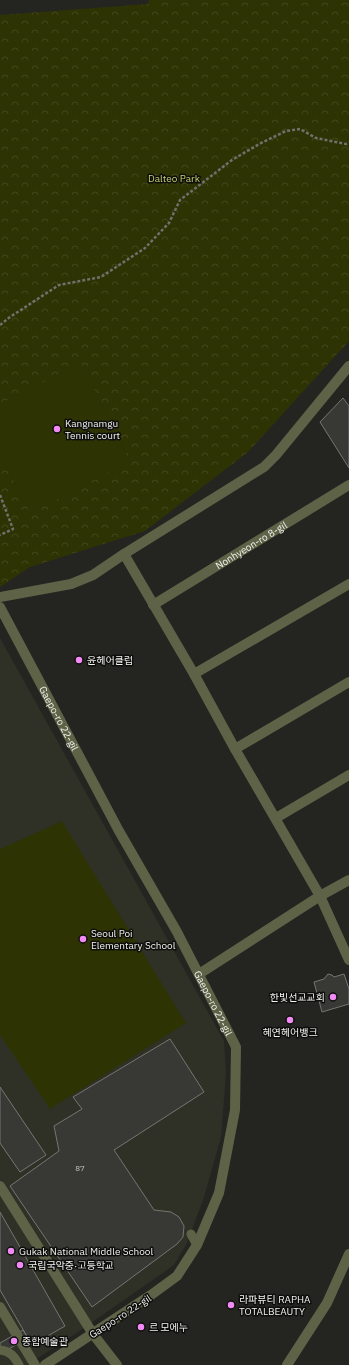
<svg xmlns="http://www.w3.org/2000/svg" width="349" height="1365" font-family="'IBM Plex Sans','Noto Sans KR',sans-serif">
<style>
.built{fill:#2f3127}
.forest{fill:url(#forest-crowns)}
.pitch{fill:#2e3304}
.building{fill:#383934;stroke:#757670}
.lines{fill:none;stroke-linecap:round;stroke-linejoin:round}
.path{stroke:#70716c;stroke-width:2.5;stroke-dasharray:3 2;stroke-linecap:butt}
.service{stroke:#5e6347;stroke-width:9}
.pedestrian{stroke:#5e6347;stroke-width:10}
.minor{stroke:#5e6347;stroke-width:10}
.tertiary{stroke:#5e6347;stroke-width:10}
.poi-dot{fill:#f18af4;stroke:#0e0e0c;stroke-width:1.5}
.labels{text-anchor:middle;stroke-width:3;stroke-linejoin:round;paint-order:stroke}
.number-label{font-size:8px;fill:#c3c4c0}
.park-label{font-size:10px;fill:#c4d26e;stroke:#0e0e0c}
.poi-label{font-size:10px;fill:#f1f2ee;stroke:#0e0e0c;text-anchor:start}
.street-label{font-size:10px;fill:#f1f2ee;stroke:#0e0e0c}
</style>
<defs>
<pattern id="forest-crowns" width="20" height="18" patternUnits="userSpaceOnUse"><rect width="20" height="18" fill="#2e3304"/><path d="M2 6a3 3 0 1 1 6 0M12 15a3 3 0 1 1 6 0" fill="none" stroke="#42471d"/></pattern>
</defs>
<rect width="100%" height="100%" fill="#242520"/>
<path class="built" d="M0,638l224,403 2,32 -5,64 -17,60 -17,46 -13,22 -93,65 -54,35h-27z"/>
<path class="forest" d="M149,0h200v341l-101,111 -103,79 -115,36 -30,20v-572l148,-11z"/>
<path class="pitch" d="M81,363l49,98 -100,52 -30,-59v-50z
M62,821l124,202 -136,86 -50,-74v-186z"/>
<path class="building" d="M343,398l6,8v62l-29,-46z
M328,974l4,1 2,2 10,-3 5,15v15l-27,8 -8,-30 10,-3z
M170,1039l34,53 -90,58 40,60 17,2 8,5 5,9 -1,11 -6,7 -85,63 -82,-121 49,-35 -5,-25 28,-17 -9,-12z
M0,1087l46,68 -26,17 -20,-29z
M0,1212l65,114 -33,19 -32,-55z
M23,1330l5,8 -28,16v-11z"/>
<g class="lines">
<path class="path" d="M0,325l10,-8 49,-32 42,-8 44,-29 24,-25 11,-23 52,-40 29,-17 25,-12 14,-2 16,9 30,6 3,-1
M0,495l13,34 -13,6"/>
<path class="service" d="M191,1234l6,11
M0,1350c10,1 14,6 19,15"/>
<path class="pedestrian" d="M0,1186l93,148
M0,1307l35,58"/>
<g class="minor">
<path d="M124,554l70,120 41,75 85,147 29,64"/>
<path d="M0,597l71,-13 22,-9 31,-21 140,-87 12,-12 73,-89"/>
<path id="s1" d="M153,605l196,-120"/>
<path d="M194,674l155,-90"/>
<path d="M235,749l114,-67"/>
<path d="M276,818l73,-43"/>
<path d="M199,974l121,-78 29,-16"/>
<path d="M287,1365l40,-62 22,-49"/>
</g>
<g class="tertiary">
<path id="s2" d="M0,607l119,224 58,101 59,115 -1,63 -16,83 -22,52 -20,31 -26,19 -106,70"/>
<path d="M93,1334l24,31"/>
</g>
</g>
<g class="poi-dot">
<circle cx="57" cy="429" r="4"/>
<circle cx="79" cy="660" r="4"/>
<circle cx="83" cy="939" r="4"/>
<circle cx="333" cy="997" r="4"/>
<circle cx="290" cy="1020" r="4"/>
<circle cx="11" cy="1251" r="4"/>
<circle cx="20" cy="1265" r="4"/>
<circle cx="231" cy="1305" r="4"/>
<circle cx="141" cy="1327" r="4"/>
<circle cx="14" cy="1341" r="4"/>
</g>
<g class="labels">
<g class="number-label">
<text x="80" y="1171">87</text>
</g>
<g class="park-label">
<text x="174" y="182">Dalteo Park</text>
</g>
<g class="poi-label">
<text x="65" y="427">Kangnamgu<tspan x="65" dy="12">Tennis court</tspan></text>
<text x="87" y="664">윤헤어클럽</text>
<text x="91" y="937">Seoul Poi<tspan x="91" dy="12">Elementary School</tspan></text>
<text x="325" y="1001" text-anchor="end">한빛선교교회</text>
<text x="290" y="1036" text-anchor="middle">혜연헤어뱅크</text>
<text x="19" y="1255">Gukak National Middle School</text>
<text x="28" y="1269">국립국악중·고등학교</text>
<text x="239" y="1303">라파뷰티 RAPHA<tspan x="239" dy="12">TOTALBEAUTY</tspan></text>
<text x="149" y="1331">르 모에누</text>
<text x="22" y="1345">종합예술관</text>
</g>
<g class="street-label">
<text dy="4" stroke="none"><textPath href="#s1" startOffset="115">Nonhyeon-ro 8-gil</textPath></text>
<text dy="4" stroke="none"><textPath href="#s2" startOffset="126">Gaepo-ro 22-gil</textPath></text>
<text dy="4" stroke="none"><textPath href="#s2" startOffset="450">Gaepo-ro 22-gil</textPath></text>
<text transform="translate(120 1316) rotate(-33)" y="4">Gaepo-ro 22-gil</text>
</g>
</g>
</svg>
